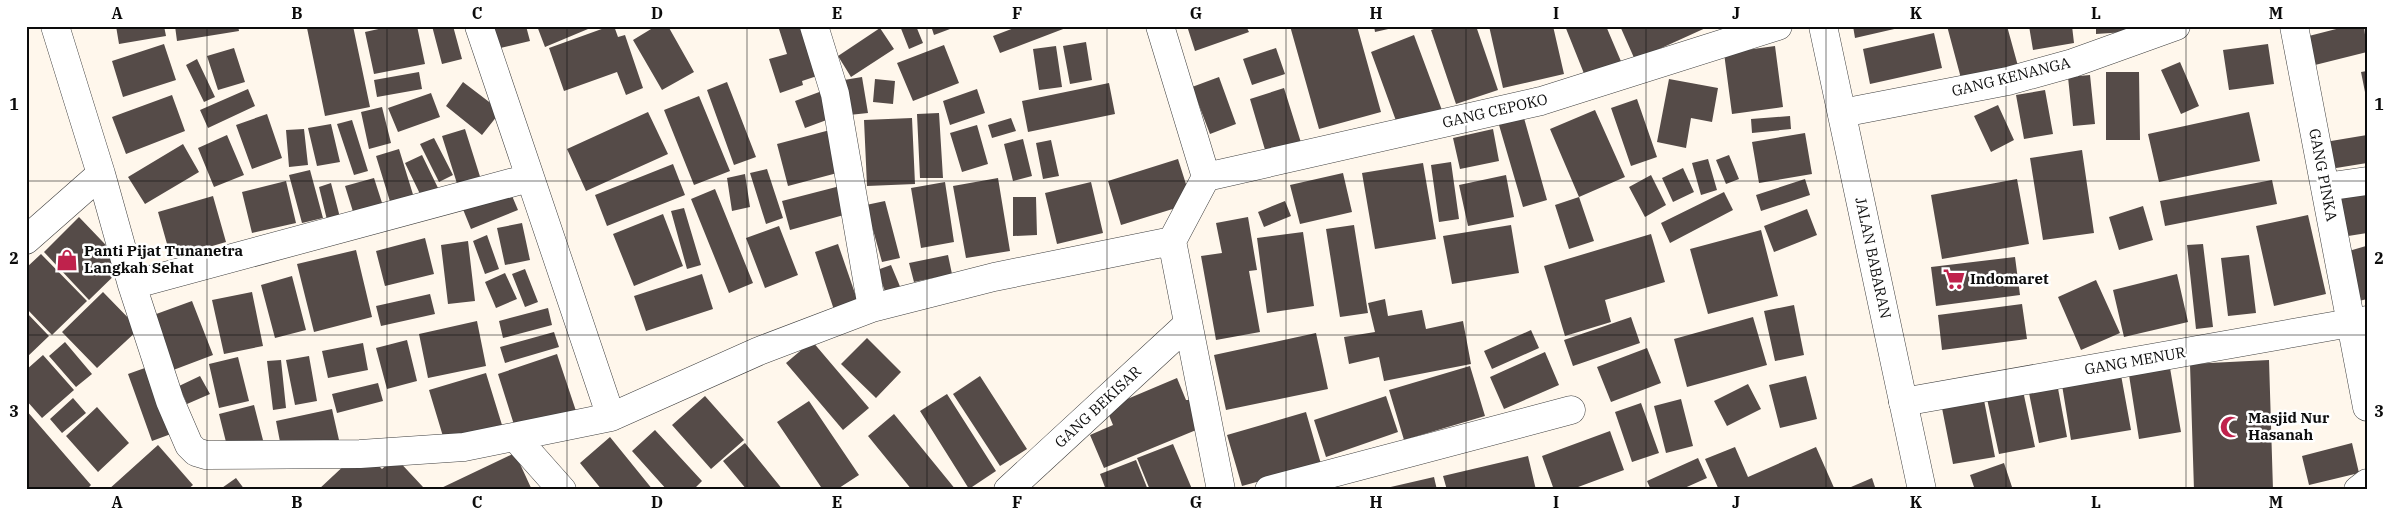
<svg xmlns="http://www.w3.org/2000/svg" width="2393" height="516" font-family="'IBM Plex Serif',serif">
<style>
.building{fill:#554b48}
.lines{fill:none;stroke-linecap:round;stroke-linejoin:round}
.minor-casing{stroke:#3f3f3f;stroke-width:29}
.tertiary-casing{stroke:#3f3f3f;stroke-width:29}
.minor{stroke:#fff;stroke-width:28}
.tertiary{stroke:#fff;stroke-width:28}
.grid{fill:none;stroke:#0c0c0c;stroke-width:1;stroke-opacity:0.55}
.labels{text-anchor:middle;stroke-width:5;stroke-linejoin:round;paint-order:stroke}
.street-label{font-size:15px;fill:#0c0c0c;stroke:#fff}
.poi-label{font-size:15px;font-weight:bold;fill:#0c0c0c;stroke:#fff;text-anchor:start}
.neatline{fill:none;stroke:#0c0c0c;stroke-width:2}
.grid-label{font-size:16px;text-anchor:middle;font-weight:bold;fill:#0c0c0c}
</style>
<rect width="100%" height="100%" fill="#fff7ec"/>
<path class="building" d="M116,26h48l2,10 -47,8z
M175,26h63l1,5 -62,10z
M250,26h48v2l-48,1z
M313,26h40l17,81 -45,9 -18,-88z
M392,26h25l8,38 -51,10 -9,-42z
M432,26h21l9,33 -20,5z
M491,26h35l4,15 -34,8z
M537,26h50l1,3 -43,18z
M610,26h4l4,11 7,-2 18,53 -17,7 -9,-23 -53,19 -15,-43z
M656,26h12l26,46 -32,18 -29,-50z
M778,26h25l17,49 -18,6 1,4 -23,8 -11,-34 18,-5z
M900,26h16l7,17 -14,6z
M931,26h18l1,3 -16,6z
M1019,26h52l-71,27 -7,-17z
M1187,26h59l3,6 -54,19z
M1290,26h67l24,86 -62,17z
M1374,26h23v1l-22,5z
M1442,26h34l22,64 -42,14 -25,-74z
M1489,26h64l11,48 -61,14z
M1565,26h41l17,40 -36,15z
M1620,26h90l-75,34z
M1853,26h50v1l-48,11z
M1947,26h60l11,40 -56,16z
M2029,26h43l2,17 -41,7z
M2096,26h29v6l-29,2z
M2348,26h16l3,26 -60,15 -6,-29z
M880,28l14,21 -43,28 -13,-21z
M1934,33l8,35 -72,16 -7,-35z
M1414,35l29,78 -44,16 -28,-77z
M1086,42l6,38 -22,4 -7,-38z
M164,44l12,36 -53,17 -11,-36z
M2268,44l6,40 -45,6 -6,-40z
M944,45l15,38 -46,18 -16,-38z
M1056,46l6,41 -23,3 -6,-41z
M1775,46l8,61 -51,7 -8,-61z
M234,48l11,34 -27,8 -11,-34z
M1276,48l9,26 -33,11 -9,-26z
M197,59l18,38 -11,5 -18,-37z
M2180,62l19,44 -18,8 -20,-44z
M2367,71v26h-1l-5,-25z
M419,72l3,17 -45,8 -3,-17z
M2106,72h33l1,68h-34z
M2090,75l5,49 -22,2 -5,-49z
M862,77l6,36 -19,2 -5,-35z
M1219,77l17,47 -26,10 -18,-47z
M875,79l20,2 -2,23 -20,-2z
M1669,79l49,9 -6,34 -21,-4 -5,30 -29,-6z
M463,82l38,29 -19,24 -36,-29z
M727,82l29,75 -22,8 -27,-75z
M1109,83l6,31 -87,18 -6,-31z
M1284,88l19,61 -35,11 -18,-61z
M248,89l7,17 -47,22 -8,-18z
M977,89l8,24 -35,12 -7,-24z
M2045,90l8,44 -29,5 -8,-44z
M822,91l10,27 -27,10 -10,-27z
M431,93l9,24 -42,15 -10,-24z
M172,95l13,36 -59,23 -14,-37z
M699,96l31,75 -36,14 -30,-75z
M1637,99l20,58 -26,9 -20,-58z
M1998,105l16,35 -23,12 -17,-36z
M382,107l9,36 -22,6 -8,-37z
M1595,110l30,67 -46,20 -29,-68z
M648,112l20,42 -82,37 -19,-42z
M2249,112l11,49 -101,21 -11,-48z
M939,113l4,65h-23l-3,-64z
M267,114l15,44 -30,11 -16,-44z
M1790,116l1,13 -39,4 -1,-14z
M912,118l3,66 -48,2 -3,-66z
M1011,118l5,13 -24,7 -4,-13z
M1524,118l23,82 -24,7 -24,-82z
M352,120l16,51 -14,4 -17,-51z
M331,124l9,38 -23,4 -9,-38z
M977,125l11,39 -26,8 -12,-39z
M304,129l4,36 -19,2 -3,-37z
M465,129l18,57 -23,7 -18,-57z
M1493,129l6,32 -39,8 -7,-31z
M830,130l11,42 -53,14 -11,-42z
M1805,133l7,41 -53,9 -7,-41z
M227,135l17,40 -30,12 -16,-39z
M2367,135v28l-37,6 -5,-27z
M434,138l19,37 -14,7 -19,-38z
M1023,139l9,37 -19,5 -9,-37z
M1051,140l8,36 -16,3 -7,-36z
M183,144l16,28 -54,32 -17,-27z
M399,149l16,52 -23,7 -16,-52z
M2082,150l12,83 -51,7 -13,-82z
M422,155l16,33 -17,8 -16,-33z
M1729,155l10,24 -13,5 -10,-24z
M1178,159l14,44 -71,22 -13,-44z
M1708,159l9,31 -16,5 -9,-32z
M1451,162l8,57 -20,3 -8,-57z
M1423,163l13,76 -61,10 -13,-76z
M673,164l12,31 -78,31 -12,-31z
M1683,168l11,24 -21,10 -11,-24z
M767,169l16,49 -17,6 -16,-51z
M310,170l13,48 -21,5 -13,-48z
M1343,173l9,39 -52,12 -10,-39z
M745,174l5,33 -18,4 -5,-33z
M1506,175l8,42 -46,9 -9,-41z
M1651,175l15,30 -21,12 -16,-30z
M374,178l10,31 -29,9 -10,-32z
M998,178l12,73 -44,7 -13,-72z
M1805,179l5,16 -49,16 -5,-16z
M2017,179l12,65 -87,15 -11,-64z
M2272,180l5,24 -112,22 -5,-25z
M286,181l10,42 -44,10 -10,-41z
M945,182l9,60 -33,6 -10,-60z
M1091,182l12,51 -46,11 -12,-51z
M331,183l11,42 -13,3 -10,-41z
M507,184l11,26 -47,19 -11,-27z
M844,185l7,28 -61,17 -8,-29z
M715,189l38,94 -24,10 -38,-94z
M1724,192l9,18 -63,33 -9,-20z
M2367,192v41l-25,4 -8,-40z
M213,196l13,46 -55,16 -13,-46z
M1013,197h23l1,38 -24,1z
M1579,197l15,44 -25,8 -14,-44z
M885,201l15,57 -18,4 -16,-57z
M1285,201l6,15 -27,11 -6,-15z
M2143,206l10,34 -34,10 -10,-33z
M684,208l17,57 -14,4 -16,-58z
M1807,209l10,26 -43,17 -10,-26z
M663,214l20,52 -49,20 -21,-52z
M2308,215l18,79 -52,12 -18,-80z
M79,217l46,48 -36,35 -45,-48z
M1248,217l9,53 -8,1 11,61 -44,8 -15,-84 21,-3 -6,-30z
M522,223l8,37 -25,5 -8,-37z
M1354,225l14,88 -28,4 -14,-88z
M1511,225l8,48 -67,11 -9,-48z
M779,226l19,49 -33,13 -19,-50z
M1761,230l17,66 -70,18 -18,-65z
M1303,232l11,74 -47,7 -10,-75z
M1651,234l14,48 -60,18 6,22 -46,14 -21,-70z
M487,235l12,34 -14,5 -12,-33z
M425,238l9,36 -49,12 -9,-35z
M468,241l7,60 -27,3 -7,-59z
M838,244l21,61 -24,8 -20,-61z
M2203,244l10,83 -17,2 -9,-84z
M2366,246l1,53 -12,3 -13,-49z
M356,250l16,67 -58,15 -17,-68z
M41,254l46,47 -35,34 -26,-27v-40z
M948,255l4,19 -38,8 -5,-19z
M2249,255l7,58 -28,3 -7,-58z
M2015,257l5,38 -84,11 -5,-39z
M891,265l13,31 -15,6 -12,-32z
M525,269l13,33 -13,5 -13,-33z
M505,273l12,26 -21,9 -11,-26z
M702,274l11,35 -67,22 -12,-35z
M2177,274l11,48 -64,15 -11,-47z
M292,276l14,54 -31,8 -14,-53z
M2096,280l24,53 -39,17 -23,-53z
M103,292l36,37 -42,39 -35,-36z
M252,292l11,54 -39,8 -12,-54z
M430,294l5,20 -54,12 -5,-20z
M1385,299l3,17 34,-6 4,19 37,-8 8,43 -87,17 -5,-24 -30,7 -5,-27 31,-5 -7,-29z
M192,301l21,54 -45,17 -20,-55z
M2022,304l5,35 -85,11 -4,-35z
M1794,305l10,50 -29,6 -11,-50z
M548,308l4,17 -49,13 -4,-17z
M26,312l23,24 -23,22z
M1631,317l9,26 -67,23 -9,-26z
M1753,317l14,48 -80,22 -13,-48z
M477,321l9,45 -58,12 -9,-44z
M1531,330l8,18 -47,21 -8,-18z
M554,332l5,15 -54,16 -5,-16z
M1316,333l12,56 -102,21 -12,-55z
M867,338l34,34 -25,26 -35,-34z
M407,340l10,41 -30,8 -11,-41z
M812,341l57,67 -26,22 -57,-67z
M65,342l27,32 -16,13 -27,-31z
M363,343l5,27 -40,8 -6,-27z
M1647,348l14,35 -50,19 -14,-35z
M1545,352l14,33 -55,24 -14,-32z
M557,354l19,57 -60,20 -18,-57z
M43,355l31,35 -32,28 -16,-18v-30z
M309,356l8,45 -22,4 -9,-45z
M238,357l11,44 -30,7 -10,-44z
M281,360l5,48 -13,2 -6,-49z
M2269,360l4,130h-79l-4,-126z
M156,364l23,67 -27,10 -24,-67z
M1470,366l15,50 -81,24 -15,-50z
M2170,368l11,64 -42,7 -10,-64z
M486,373l16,52 -57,18 -16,-53z
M2121,375l10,55 -60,10 -9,-55z
M200,376l10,18 -23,10 -8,-18z
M980,376l47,73 -27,17 -47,-72z
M1806,376l11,43 -37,9 -11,-43z
M1177,378l9,22h4l11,28 -97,40 -14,-33 23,-10 -7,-17z
M378,383l5,18 -46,12 -5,-19z
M2057,383l10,54 -28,6 -11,-55z
M1748,384l13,25 -34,17 -13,-25z
M2022,386l13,61 -36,7 -13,-60z
M947,394l49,77 -27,18 -49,-78z
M1983,395l12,62 -42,7 -12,-61z
M705,396l39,44 -33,29 -39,-44z
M1386,396l12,36 -72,25 -12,-37z
M73,398l13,15 -24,20 -12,-14z
M1681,399l12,47 -27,7 -12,-47z
M809,401l50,74 -23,15h-13l-46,-68z
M1641,403l18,50 -27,9 -17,-50z
M254,405l10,39 -35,10 -10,-40z
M97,407l32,36 -31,29 -32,-36z
M332,409l7,31 -57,12 -6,-31z
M26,410l65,75 -5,5h-60z
M1306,412l15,52 -79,22 -15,-51z
M894,414l62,76h-44l-44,-54z
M655,430l47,51 -9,9h-26l-35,-39z
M1610,431l14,39 -54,20h-16l-12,-34z
M610,437l43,53h-51l-22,-27z
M745,443l38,47h-36l-24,-29z
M2352,443l7,30 -50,12 -7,-29z
M1173,444l19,45 -42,1 -13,-32z
M158,445l35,40 -6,5h-79z
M1735,447l13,30 68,-30 19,43h-116l-14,-31z
M515,453l17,37h-95z
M369,456l13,13 13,-12 28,30 -3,3h-102l31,-29 7,7z
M1528,456l8,34h-89l-4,-14z
M1698,458l9,20 -27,12h-29l-4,-9z
M1136,460l12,30h-42l-6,-16z
M2004,463l8,24 -7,3h-30l-5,-15z
M1434,477l3,13h-55v-1z
M236,478l9,12h-26z
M1872,478l4,12h-32z"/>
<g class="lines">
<g class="minor-casing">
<path id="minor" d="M55,26l46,148 31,111 38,116 19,44 7,7 10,3 154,-1 104,-7 147,-30 148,-66 113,-43 122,-31 178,-36 34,-64 -46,-151
M479,26l132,391
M814,26l21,68 37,214
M2294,26l73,381
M1842,113l166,-32 65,-18 103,-37
M1206,177l335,-76 237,-75
M2325,187l42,-6
M26,240l75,-66
M1172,241l49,249
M132,285l397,-107
M1903,402l464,-82
M515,437l47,53
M1008,490l180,-166
M1269,490l302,-80
M2358,490l9,-7"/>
</g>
<g class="tertiary-casing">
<path id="tertiary" d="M1823,26l99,464"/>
</g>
<use href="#minor" class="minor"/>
<use href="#tertiary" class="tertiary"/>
</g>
<path class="grid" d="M207,26v464M387,26v464M567,26v464M747,26v464M927,26v464M1107,26v464M1286,26v464M1466,26v464M1646,26v464M1826,26v464M2006,26v464M2186,26v464M26,181h2341M26,335h2341"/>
<defs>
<g id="shop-bare" transform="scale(1.725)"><path d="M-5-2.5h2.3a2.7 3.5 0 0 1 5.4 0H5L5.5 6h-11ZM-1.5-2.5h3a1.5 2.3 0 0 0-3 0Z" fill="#bf224c" stroke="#fff" stroke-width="2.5" paint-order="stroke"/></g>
<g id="supermarket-bare" transform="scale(1.725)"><path d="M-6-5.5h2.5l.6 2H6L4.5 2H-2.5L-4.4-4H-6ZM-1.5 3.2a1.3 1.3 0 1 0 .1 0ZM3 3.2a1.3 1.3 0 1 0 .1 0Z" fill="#bf224c" stroke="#fff" stroke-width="2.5" paint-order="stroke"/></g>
<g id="mosque-bare" transform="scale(1.725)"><path d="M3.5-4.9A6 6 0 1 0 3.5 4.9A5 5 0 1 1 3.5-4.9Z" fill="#bf224c" stroke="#fff" stroke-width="2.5" paint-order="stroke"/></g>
</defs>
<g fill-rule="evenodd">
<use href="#shop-bare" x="67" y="260"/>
<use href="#supermarket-bare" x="1954" y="279"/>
<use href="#mosque-bare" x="2231" y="427"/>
</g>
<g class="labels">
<g class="street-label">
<text transform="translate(2011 77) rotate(-14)" y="5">GANG KENANGA</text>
<text transform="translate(1495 111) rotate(-13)" y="5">GANG CEPOKO</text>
<text transform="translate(2323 175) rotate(79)" y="5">GANG PINKA</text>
<text transform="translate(1873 258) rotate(78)" y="5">JALAN BABARAN</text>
<text transform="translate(2135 361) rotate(-10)" y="5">GANG MENUR</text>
<text transform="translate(1098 407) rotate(-43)" y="5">GANG BEKISAR</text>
</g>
<g class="poi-label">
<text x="84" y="256">Panti Pijat Tunanetra<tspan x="84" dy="17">Langkah Sehat</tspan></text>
<text x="1970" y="284">Indomaret</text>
<text x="2248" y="423">Masjid Nur<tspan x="2248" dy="17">Hasanah</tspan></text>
</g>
</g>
<rect width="2393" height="516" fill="none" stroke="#ffffff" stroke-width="55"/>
<rect x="28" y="28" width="2338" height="460" class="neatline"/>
<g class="grid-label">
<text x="117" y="19">A</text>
<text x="297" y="19">B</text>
<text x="477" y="19">C</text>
<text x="657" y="19">D</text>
<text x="837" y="19">E</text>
<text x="1017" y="19">F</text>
<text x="1196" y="19">G</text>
<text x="1376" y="19">H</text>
<text x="1556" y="19">I</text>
<text x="1736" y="19">J</text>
<text x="1916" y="19">K</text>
<text x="2096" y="19">L</text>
<text x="2276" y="19">M</text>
<text x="14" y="110">1</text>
<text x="2379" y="110">1</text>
<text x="14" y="264">2</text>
<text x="2379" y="264">2</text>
<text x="14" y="417">3</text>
<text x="2379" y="417">3</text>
<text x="117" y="508">A</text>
<text x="297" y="508">B</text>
<text x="477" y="508">C</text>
<text x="657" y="508">D</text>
<text x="837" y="508">E</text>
<text x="1017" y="508">F</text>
<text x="1196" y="508">G</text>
<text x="1376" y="508">H</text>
<text x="1556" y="508">I</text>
<text x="1736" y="508">J</text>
<text x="1916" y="508">K</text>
<text x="2096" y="508">L</text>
<text x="2276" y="508">M</text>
</g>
</svg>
